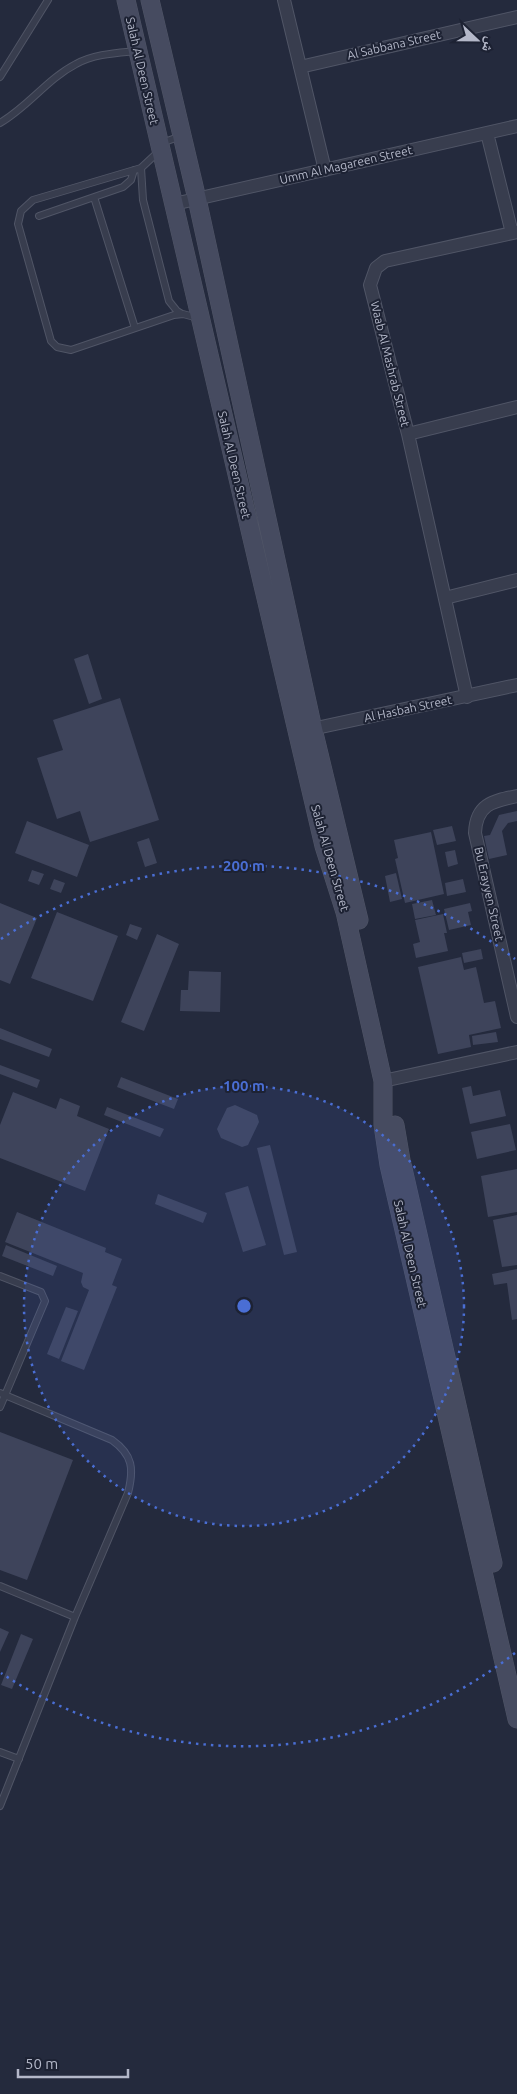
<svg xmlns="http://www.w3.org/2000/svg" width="517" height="2094" font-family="Ubuntu,'Noto Naskh Arabic',sans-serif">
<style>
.building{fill:#3e445b}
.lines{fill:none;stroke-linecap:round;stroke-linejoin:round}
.lane-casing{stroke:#505566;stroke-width:8}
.street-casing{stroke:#505566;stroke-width:14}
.secondary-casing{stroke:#505566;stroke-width:19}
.lane{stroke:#383d4e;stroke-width:6}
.street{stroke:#383d4e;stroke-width:12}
.secondary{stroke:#464b60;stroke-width:18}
.ring{fill:none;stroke:#4a6ed4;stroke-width:2.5;stroke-dasharray:2.5 5}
.labels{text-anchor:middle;stroke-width:4;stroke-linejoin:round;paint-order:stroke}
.street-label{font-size:12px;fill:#b4b8c9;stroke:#1d2233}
.centre{fill:#4a6ed4;stroke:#1d2233;stroke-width:2.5}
.ring-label{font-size:15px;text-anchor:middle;font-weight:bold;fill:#4a6ed4;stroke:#1d2233;stroke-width:4;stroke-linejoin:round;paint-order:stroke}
</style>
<rect width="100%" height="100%" fill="#242a3d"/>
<path class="building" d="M88,654l14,45 -13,5 -15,-45z
M120,698l39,122 -69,22 -10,-31 -23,8 -20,-61 26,-8 -10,-30z
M517,811v10l-9,2 -6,8 5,24 -18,4 -5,-23 6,-1 9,-20z
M27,821l62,24 -12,32 -62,-24z
M452,826l4,15 -19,4 -4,-15z
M431,832l13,62 -39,9 -10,-44 3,-1 -4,-18z
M149,838l8,25 -12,4 -8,-25z
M455,850l3,14 -10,3 -3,-15z
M32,870l12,4 -5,11 -11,-4z
M396,873l6,26 -12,3 -5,-26z
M54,879l11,4 -4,10 -11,-4z
M463,879l3,13 -19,4 -2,-13z
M432,900l4,15 -21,4 -3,-15z
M0,903l37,15 -27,66 -10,-4z
M470,903l2,8 -4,1 3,13 -22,5 -5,-21z
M57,912l61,24 -25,65 -62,-23z
M443,914l4,19h-3l4,18 -32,7 -3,-14 7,-2 -5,-22z
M130,924l12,4 -5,12 -11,-5z
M157,934l22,10 -35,87 -23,-9z
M481,949l2,10 -19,4 -2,-10z
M461,957l3,13 12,-3 8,36 11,-2 6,27 -32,7 2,12 -33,7 -20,-87z
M189,971l32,1 -1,40 -40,-1 1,-21h7z
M0,1028l52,21 -3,8 -49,-18z
M496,1032l2,10 -25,3 -1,-9z
M0,1065l40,15 -3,8 -37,-14z
M121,1077l57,22 -4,10 -57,-22z
M471,1086l2,10 27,-6 6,26 -36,8 -8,-36z
M13,1092l43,17 4,-11 20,8 -3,10 32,13 -24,62 -85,-33v-33z
M235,1105l22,10 2,7 -11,23 -6,2 -21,-9 -4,-9 10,-21z
M107,1107l57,22 -4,8 -56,-22z
M510,1124l6,26 -39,9 -6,-27z
M270,1145l27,107 -13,3 -27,-107z
M517,1169v43l-29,5 -7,-41z
M248,1186l18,59 -23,7 -18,-59z
M158,1194l49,19 -4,10 -48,-19z
M17,1212l89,36 -1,4 17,7 -10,26 5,2 -33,83 -23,-9 28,-71 -6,-3 -2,-5 2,-9 -78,-31z
M517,1215v50l-15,2 -9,-47z
M6,1245l51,21 -4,10 -51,-20z
M517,1269v50l-5,1 -5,-37 -13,2 -2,-11z
M66,1307l12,4 -19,48 -12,-5z
M0,1432l73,28 -46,120 -27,-10z
M0,1628l9,4 -9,20z
M21,1634l12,5 -21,50 -11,-4z"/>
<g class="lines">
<g class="lane-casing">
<path id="lane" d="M0,77l48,-77
M0,123c29,-17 47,-44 76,-59 18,-10 40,-11 60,-13
M181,136l-22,8 -3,10 -15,14 -108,32 -12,11 -3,13 33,117 6,6 14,3 103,-35 9,-1 15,4
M141,168l2,32 26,101 8,10 5,3
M94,197l41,131
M39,216l84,-29 8,-7 3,-10
M0,1276l41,16 4,9 -45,106
M0,1393l112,47c21,15 22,29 16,53l-53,124 -75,189
M0,1586l75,31
M0,1752l19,7"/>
</g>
<g class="street-casing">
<path id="street" d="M284,0l41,170
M300,67l217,-50
M487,133l25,100
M174,204l343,-78
M408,434l109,-27
M445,598l72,-18
M467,697l-59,-263 -38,-149 6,-17 9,-7 132,-29
M307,730l210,-45
M517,796c-24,5 -41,8 -42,37l42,184
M383,1081l134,-29"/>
</g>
<g class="secondary-casing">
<path id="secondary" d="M126,0l198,846 21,66 38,169v44l6,40 128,554
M150,0l47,199 116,530 46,191
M395,1125l6,35 92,403"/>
</g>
<use href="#lane" class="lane"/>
<use href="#street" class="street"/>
<use href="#secondary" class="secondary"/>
</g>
<circle cx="244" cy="1306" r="220" fill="#4a6ed4" fill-opacity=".12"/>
<g class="ring">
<circle cx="244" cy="1306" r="220"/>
<path d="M515 1653A440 440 0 0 1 1 1673M1 939A440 440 0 0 1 515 959"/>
</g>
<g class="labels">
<g class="street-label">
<text transform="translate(394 45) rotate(-13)" y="4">Al Sabbana Street</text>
<text transform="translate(142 71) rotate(77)" y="4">Salah Al Deen Street</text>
<text transform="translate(346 165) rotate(-13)" y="4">Umm Al Magareen Street</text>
<text transform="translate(390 364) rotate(76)" y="4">Waab Al Mashrab Street</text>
<text transform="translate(234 465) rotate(77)" y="4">Salah Al Deen Street</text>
<text transform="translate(408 709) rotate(-12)" y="4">Al Hasbah Street</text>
<text transform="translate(330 858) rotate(74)" y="4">Salah Al Deen Street</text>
<text transform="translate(489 894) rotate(77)" y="4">Bu Erayyen Street</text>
<text transform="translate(410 1254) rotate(77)" y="4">Salah Al Deen Street</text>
</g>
</g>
<circle cx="244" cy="1306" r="8" class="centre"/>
<g class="ring-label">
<text x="244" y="871">200 m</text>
<text x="244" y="1091">100 m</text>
</g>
<g transform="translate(477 40) rotate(112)" stroke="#1d2233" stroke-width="4" paint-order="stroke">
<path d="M0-4L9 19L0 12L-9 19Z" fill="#b4b8c9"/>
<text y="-8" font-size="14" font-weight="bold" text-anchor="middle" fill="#b4b8c9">ش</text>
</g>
<path d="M18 2069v8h110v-8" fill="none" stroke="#b4b8c9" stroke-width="2.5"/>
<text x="25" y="2069" font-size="15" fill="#b4b8c9" stroke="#1d2233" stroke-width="4" paint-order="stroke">50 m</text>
</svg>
